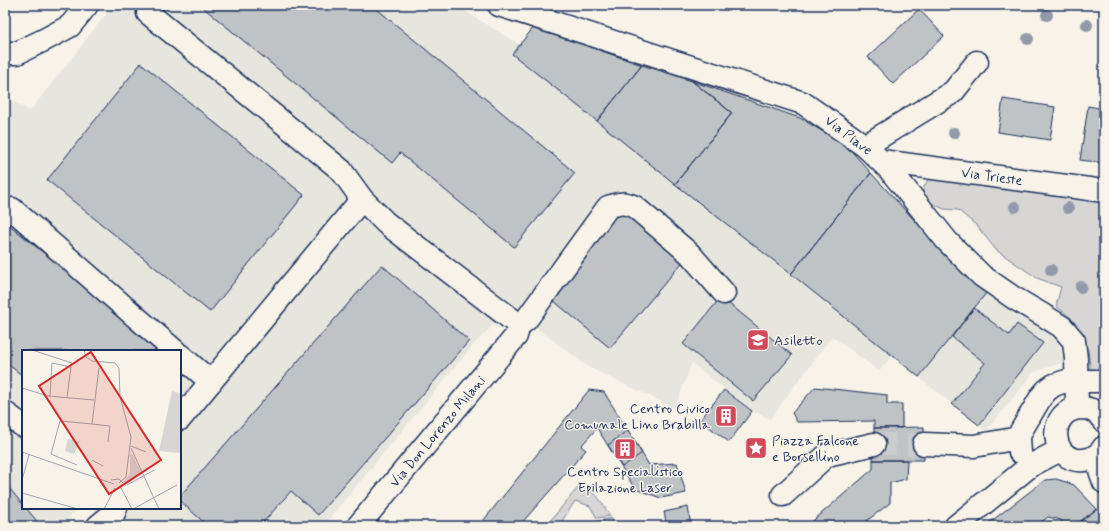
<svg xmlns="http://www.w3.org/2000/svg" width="1109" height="531" font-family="Mynerve,sans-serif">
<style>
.built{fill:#e6e5de}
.green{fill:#d7d6d4;stroke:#798299}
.building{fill:#c0c3c5;stroke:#1b2f5e}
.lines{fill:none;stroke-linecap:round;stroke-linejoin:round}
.minor-tunnel{stroke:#cbcccc;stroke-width:22;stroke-dasharray:22 11;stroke-linecap:butt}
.minor-casing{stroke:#1b2f5e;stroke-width:25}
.minor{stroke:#f7f3e8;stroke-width:22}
.tree{fill:#9399a9}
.labels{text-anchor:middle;stroke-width:3;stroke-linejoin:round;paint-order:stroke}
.street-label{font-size:14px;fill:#1b2f5e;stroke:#f7f3e8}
.poi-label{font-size:14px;fill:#1b2f5e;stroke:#f7f3e8;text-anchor:start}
.inset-road{fill:none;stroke:#9fa5b1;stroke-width:1}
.view{fill:#d62828;fill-opacity:0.15;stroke:#d62828;stroke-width:2}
.inset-edge{fill:none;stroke:#1b2f5e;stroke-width:2}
</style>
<rect width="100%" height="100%" fill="#f7f3e8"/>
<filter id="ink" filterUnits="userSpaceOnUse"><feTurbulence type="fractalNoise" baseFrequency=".025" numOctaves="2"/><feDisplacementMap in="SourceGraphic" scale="8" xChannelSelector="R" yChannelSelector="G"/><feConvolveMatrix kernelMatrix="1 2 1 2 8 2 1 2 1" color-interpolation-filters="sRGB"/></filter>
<g filter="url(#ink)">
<path class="built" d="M113,5h342l65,40 14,-18 266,91 46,27 94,103 118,89 6,25 -30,10 -48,59 -94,-75 -13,15 -47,-35 -62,83 -18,-8 -60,-48 -17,45 -85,-40 -64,-48 -15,-13 -36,36 -152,183h-209l-24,-18h90v-157h-157v157h56l-19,18h-55v-332l2,-2v-50l-2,1v-46l25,14z"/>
<path class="green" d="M929,178l175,24v175l-13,-3 -3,-24 -17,-32 -15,-12 5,-19 -24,-9 -41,-28 -19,-24 -19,-16 -14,-1 -15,-7 -6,-3v-10z
M579,488c18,1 22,14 31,28l-13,2 -7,-12 -15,-5 -13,20 3,4 -19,1 30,-36z
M611,518l5,8h-39z"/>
<path class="building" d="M200,5h172l203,168 -61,74 -114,-94 -8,10z
M919,9l25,27 -51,48 -25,-27z
M534,27l108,38 -45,56 -85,-67z
M141,63l163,132 -94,117 -163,-132z
M642,65l50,16 40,32 -57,71 -78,-63z
M692,81l108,37 46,27 25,28 -80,101 -116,-90 57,-71z
M1003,99l52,8 -5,33 -52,-8z
M1088,106l16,3v54l-24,-3z
M871,173l69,75 47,44 -68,85 -128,-103z
M624,206l62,52 -76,90 -62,-52z
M7,223l156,127 -1,1h-139v25l-18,-14v-137z
M382,265l87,76 -151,174 -27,-24 -31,35h-52l-28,-25v-5z
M721,297l71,58 -39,46 -70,-57z
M974,308l35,27 8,-11 26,19 -64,82 -27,-21 33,-41 -33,-26z
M815,387l72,8v9h15v24h-28v-7l-77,1 -5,-9z
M589,390l15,2 45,73 28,-2 9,30 -25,5 -26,-9 -38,-61 -16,18 5,4 -67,76h-40z
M724,390l28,21 -23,31 -29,-22z
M924,427v33h-51l1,-32z
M628,430l14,23 -20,14 -14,-22z
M873,460h34l-1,19 -16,4v20l-30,23h-53l66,-57z
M1056,479l10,3 8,3 23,24 -23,17h-9l-4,-6 -13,-3 -12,9h-51l60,-46z
M5,483l18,22v3h3l15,18h-36z
M688,507l3,19h-24l-3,-14z
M1097,509l7,10v7h-30z"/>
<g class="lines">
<path class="minor-tunnel" d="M874,444h50"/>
<g class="minor-casing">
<path id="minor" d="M499,5l304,98 62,43 25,24 57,71 35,35 32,22 29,17 19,12 12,14 2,18 1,49
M148,13l193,157 21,29 24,24 133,102 -3,11 -158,190
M5,53h12l27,-13 26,-14 17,-21
M865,146l88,-54 24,-30
M881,161l223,30
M5,214l7,-5 163,142
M519,325l7,-5 82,-113c12,-4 16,-5 27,0l55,47 34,39
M180,355l31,27
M5,413l18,13
M180,419l182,-220
M1104,421c-5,-8 -13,-13 -23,-13 -36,2 -31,56 3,52 8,-1 16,-6 20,-13
M924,444l50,2 45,-8
M1020,452l-1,-14 2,-7 20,-34 6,-7 7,-5 12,-4h32
M1095,456l9,26
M783,495l44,-40 47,-11
M98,526l16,-13 2,-5
M956,526l74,-60 30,-16"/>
</g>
<use href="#minor" class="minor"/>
</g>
<g class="tree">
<circle cx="1047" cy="15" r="6"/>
<circle cx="1087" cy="25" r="6"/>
<circle cx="1028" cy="39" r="6"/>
<circle cx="954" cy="133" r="6"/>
<circle cx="1015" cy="207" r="6"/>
<circle cx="1068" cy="208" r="6"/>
<circle cx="1051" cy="270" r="6"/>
<circle cx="1081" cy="287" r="6"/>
</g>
</g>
<defs>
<g id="school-square" transform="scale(1.15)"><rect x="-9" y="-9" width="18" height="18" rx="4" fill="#d1495b" stroke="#f7f3e8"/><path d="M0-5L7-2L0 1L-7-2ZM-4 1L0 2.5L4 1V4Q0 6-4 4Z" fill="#fff"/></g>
<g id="building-square" transform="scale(1.15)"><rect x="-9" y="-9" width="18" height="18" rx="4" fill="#d1495b" stroke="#f7f3e8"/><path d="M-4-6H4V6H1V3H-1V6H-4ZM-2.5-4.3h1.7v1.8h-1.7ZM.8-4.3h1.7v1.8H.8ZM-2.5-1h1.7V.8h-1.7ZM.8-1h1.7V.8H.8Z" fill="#fff"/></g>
<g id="sight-square" transform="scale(1.15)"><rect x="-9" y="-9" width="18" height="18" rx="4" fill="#d1495b" stroke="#f7f3e8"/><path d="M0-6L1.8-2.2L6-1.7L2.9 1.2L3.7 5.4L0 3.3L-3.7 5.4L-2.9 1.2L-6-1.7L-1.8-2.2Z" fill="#fff"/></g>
</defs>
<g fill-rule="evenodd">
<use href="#school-square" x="758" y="340"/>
<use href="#building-square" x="726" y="416"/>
<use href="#sight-square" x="756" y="448"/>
<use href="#building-square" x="625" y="449"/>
</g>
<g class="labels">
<g class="street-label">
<text transform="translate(849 135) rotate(37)" y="5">Via Piave</text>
<text transform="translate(992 176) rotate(8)" y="5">Via Trieste</text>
<text transform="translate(437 431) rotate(-50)" y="5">Via Don Lorenzo Milani</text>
</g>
<g class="poi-label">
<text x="774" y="345">Asiletto</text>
<text x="710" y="413" text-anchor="end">Centro Civico<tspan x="710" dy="16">Comunale Lino Brabilla</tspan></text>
<text x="772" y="445">Piazza Falcone<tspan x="772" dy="16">e Borsellino</tspan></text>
<text x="625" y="476" text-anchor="middle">Centro Specialistico<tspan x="625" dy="16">Epilazione Laser</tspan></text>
</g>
</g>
<g transform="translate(22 350)">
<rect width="159" height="159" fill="#f7f3e8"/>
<path d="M150,41l9,3v59l-22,-2zM46,89l12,2 -6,13 -9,-3zM110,104l10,20 -17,12 -2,-4 7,-8v-19z" fill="#d7d6d4"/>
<path class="inset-road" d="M10,0l40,13M62,0l2,7 6,4 23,2 4,5 1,29 11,40 -5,40 -7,6M0,38l26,8 46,4M28,46l2,-33 19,4 -4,30M70,74l18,2 -2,16M109,96l15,6M109,98l28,61M0,102l92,32M70,110l11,6M55,115l-26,-11 9,-33 32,3 7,-56M0,130l7,-25M89,130l8,-1 4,4M105,135l27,-15M98,136l12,23M0,143l56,16M82,159l11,-21M111,159l44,-24"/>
<path class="view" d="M69,2l70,108 -52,34 -70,-108z"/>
<rect width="159" height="159" class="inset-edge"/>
</g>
<rect width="1109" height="531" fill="none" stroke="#f7f3e8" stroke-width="20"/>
<rect x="10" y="10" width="1089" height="511" fill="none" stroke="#1b2f5e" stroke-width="1.5" filter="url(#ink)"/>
</svg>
